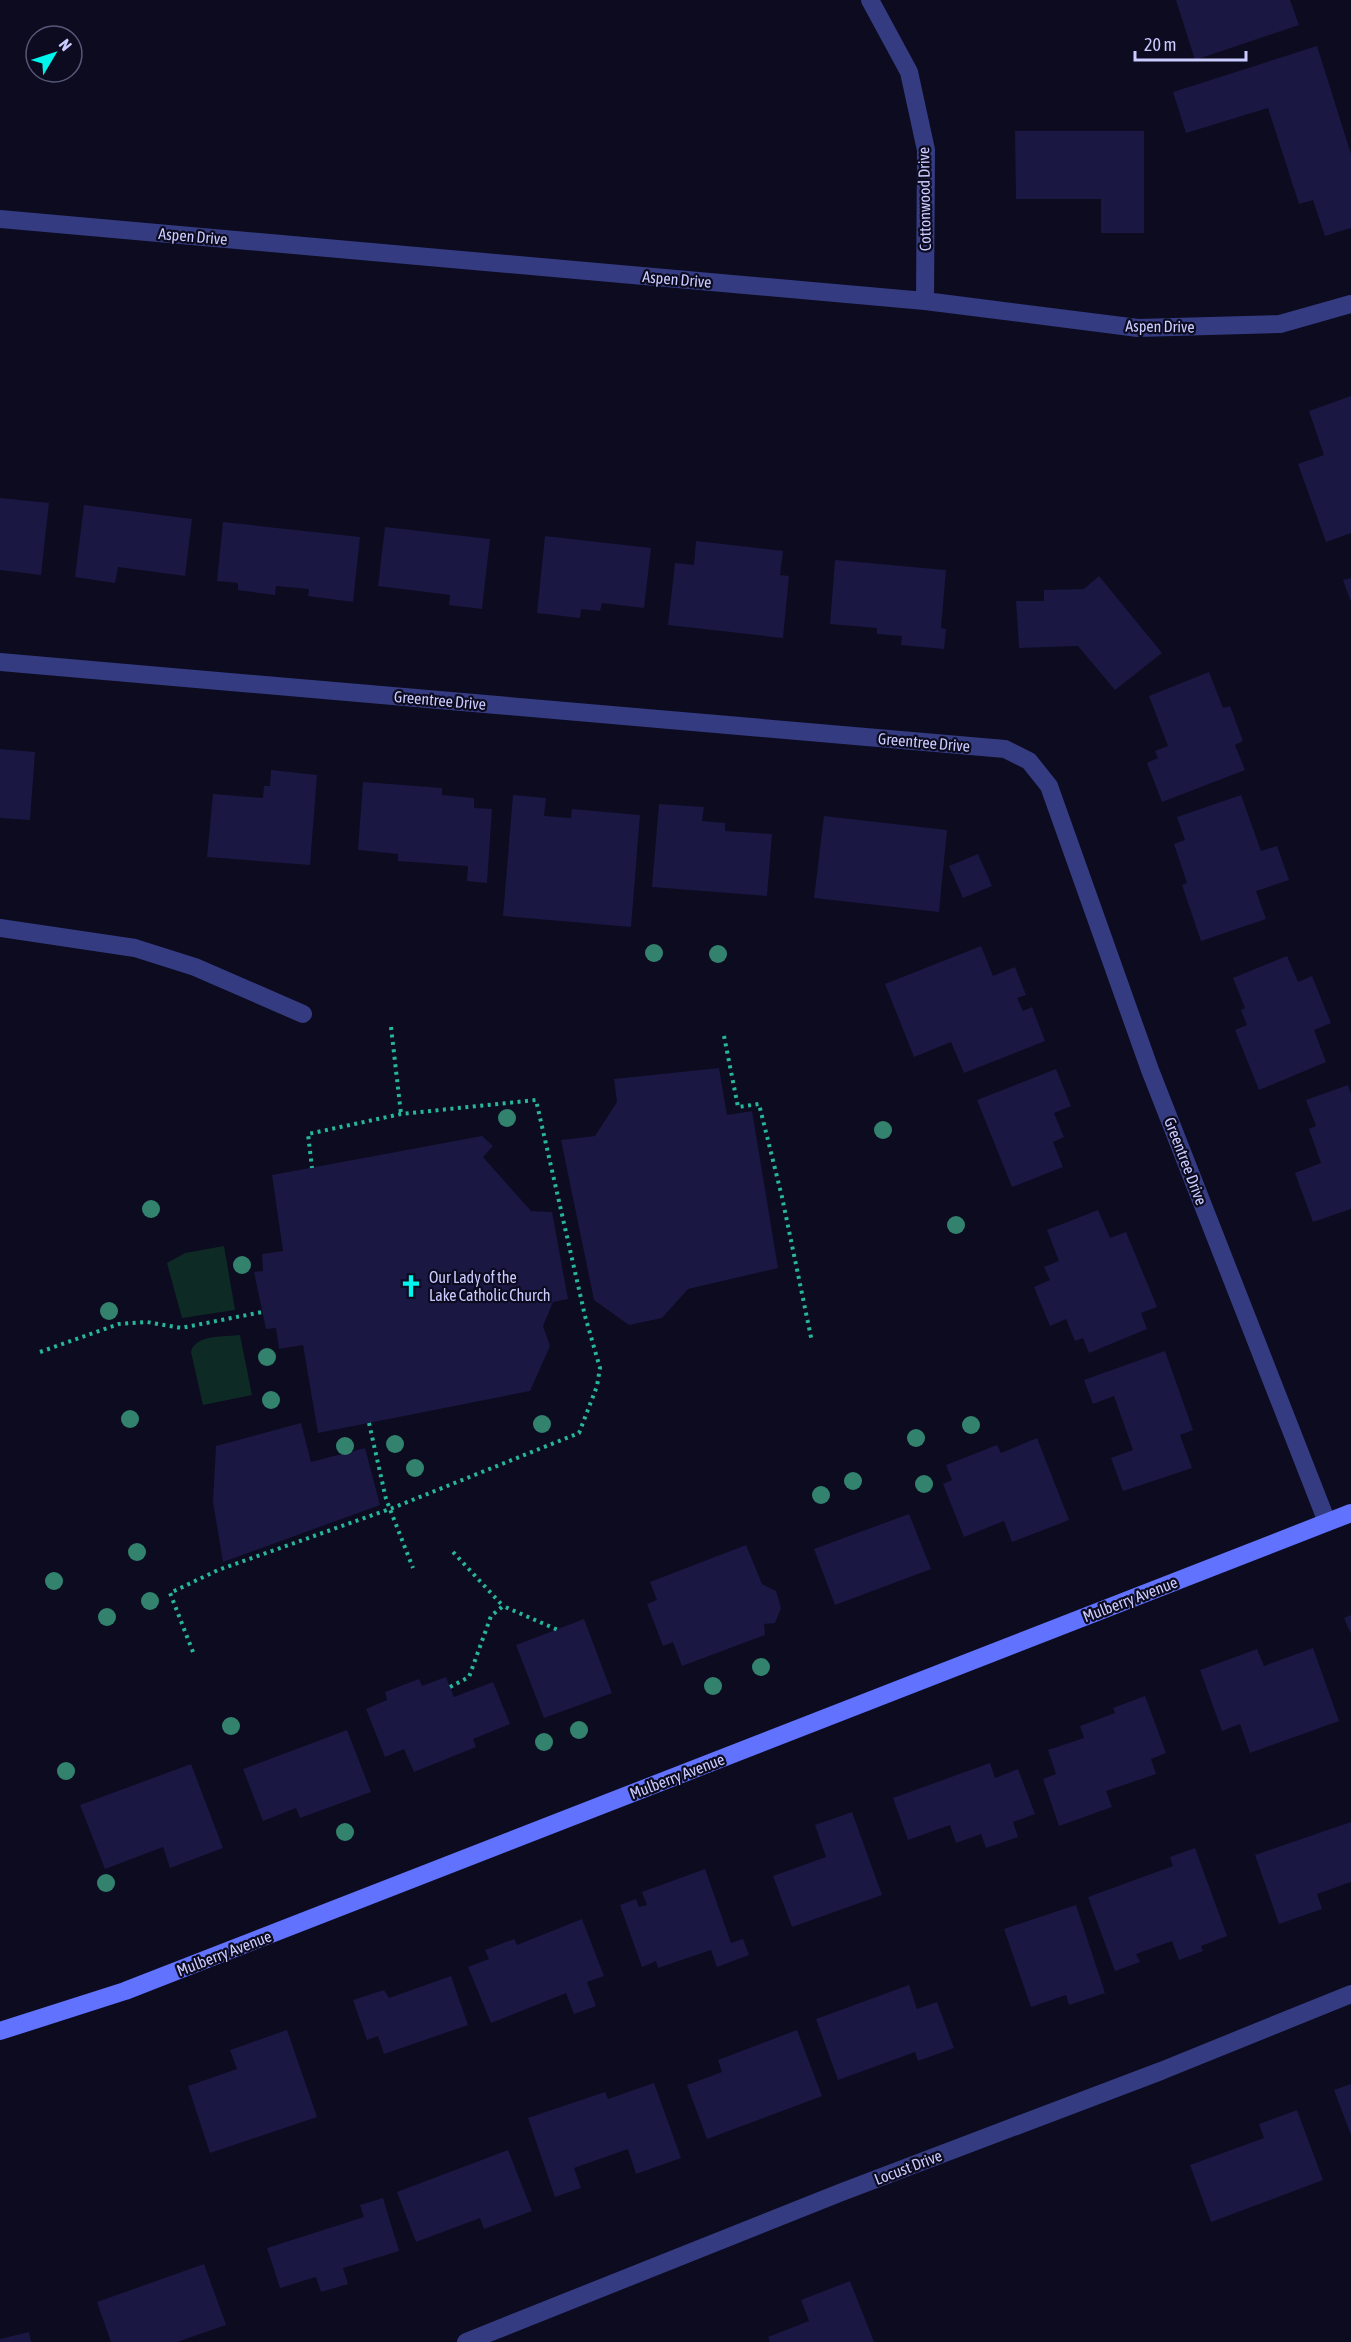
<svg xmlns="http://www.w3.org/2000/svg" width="1351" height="2342" font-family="'Asap Condensed',sans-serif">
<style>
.green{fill:#0e2a25}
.building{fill:#1a1742}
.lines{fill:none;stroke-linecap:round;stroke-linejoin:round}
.path{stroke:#27b69a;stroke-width:4;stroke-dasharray:3 4.5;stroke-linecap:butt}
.lane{stroke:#343b81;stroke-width:18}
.street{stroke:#343b81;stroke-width:18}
.secondary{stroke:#6172ff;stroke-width:18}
.tree{fill:#32826d}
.labels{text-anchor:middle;stroke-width:4.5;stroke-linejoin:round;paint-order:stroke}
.street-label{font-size:16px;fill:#cacbff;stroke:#0c0b20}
.poi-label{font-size:16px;fill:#cacbff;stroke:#0c0b20;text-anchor:start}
</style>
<rect width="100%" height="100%" fill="#0c0b20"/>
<path class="green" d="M224,1246l11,64 -53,8 -15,-55 18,-10z
M240,1335l12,60 -49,10 -12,-53c4,-18 34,-15 49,-17z"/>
<path class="building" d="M1176,0h114l9,25 -104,35z
M1317,46l34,108v74l-26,8 -12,-36 -14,4 -31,-96 -82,25 -13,-41z
M1015,131h129v102h-43v-34h-85z
M1351,396v137l-25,9 -28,-78 26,-9 -15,-44z
M0,498l49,5 -8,72 -41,-5z
M84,505l108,14 -7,57 -67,-9 -3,16 -40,-6z
M223,522l137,15 -7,65 -45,-6 1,-7 -33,-3 -1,9 -37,-5v-7l-21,-2z
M385,527l105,12 -8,70 -33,-4 1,-10 -72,-9z
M545,536l106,12 -7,60 -42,-5 -2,8 -19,-2 -1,9 -43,-5z
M696,541l87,10 -3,24 9,1 -6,62 -115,-13 7,-62 19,2z
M835,560l111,10 -5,58 5,1 -2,20 -43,-4 1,-9 -25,-2v-6l-47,-4z
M1099,576l63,77 -47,37 -37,-44 -59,2 -3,-47h28v-11l40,-1z
M1351,578v24l-8,-22z
M1209,672l14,36 7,-2 13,35 -8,4 10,25 -83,32 -15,-39 11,-5 -3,-7 13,-5 -19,-50z
M0,749l35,3 -5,68 -30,-2z
M271,770l46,5 -7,90 -103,-8 6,-63 50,4 1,-12h6z
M363,782l79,6v7l32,3v10l18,1 -5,74 -20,-2 1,-15 -70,-5v-7l-40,-4z
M513,795l33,3 -2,18 27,2 1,-9 68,6 -9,112 -128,-11z
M1241,795l20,56 16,-5 12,34 -33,11 10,28 -65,22 -19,-56 5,-2 -13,-39 11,-4 -8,-23z
M659,804l45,3 -2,14 23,2v8l47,3 -5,62 -115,-9z
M824,816l123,14 -8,82 -125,-14z
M978,854l14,32 -29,12 -14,-32z
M981,946l12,30 22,-9 11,28 -9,3 6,13 9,-4 13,34 -81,32 -13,-31 -37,15 -29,-73z
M1287,956l11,26 14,-6 19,47 -17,7 12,32 -67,28 -24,-60 12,-5 -6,-15 4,-2 -12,-30z
M719,1068l8,47 25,-4 26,157 -90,21 -26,29 -33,7 -35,-25 -33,-160 34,-4 22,-34 -3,-23z
M1056,1069l15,37 -17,7 10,24 -11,5 10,25 -51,20 -35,-87z
M1348,1085l3,9v115l-38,13 -18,-49 26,-10 -12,-34 7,-3 -10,-26z
M482,1136l11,10 -10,11 48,54 21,1 16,87 -15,3 -10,24 7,20 -20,45 -212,42 -15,-88 -24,4 -3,-21 -10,1 -12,-57 9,-1 -1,-17 21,-3 -11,-76z
M1098,1210l12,28 16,-6 31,75 -16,6 6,16 -58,24 -6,-15 -8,3 -9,-22 -16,7 -16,-39 16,-7 -6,-13 15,-6 -12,-31z
M1165,1351l28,79 -13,5 12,33 -69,23 -12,-33 22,-8 -19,-54 -21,8 -9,-24z
M301,1423l10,39 54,-14 15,57 -157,57 -10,-60 3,-56z
M1037,1438l32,82 -57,22 -8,-21 -40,16 -21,-53 9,-4 -6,-15 51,-20 4,8z
M909,1514l22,55 -96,36 -21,-56z
M746,1545l16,39 14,7 5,17 -6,15 -11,1 1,11 -83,31 -9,-24 -10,4 -16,-42 10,-4 -7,-18z
M1351,1615v19l-7,-16z
M584,1619l28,74 -68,25 -28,-73z
M1313,1648l26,73 -89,32 -10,-29 -18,7 -22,-61 57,-21 7,17z
M446,1677l8,20 39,-15 17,42 -37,15 3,8 -62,25 -10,-23 -19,8 -19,-48 21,-9 -2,-8 34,-13 3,7z
M1145,1696l21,57 -15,6 5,15 -50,17 6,16 -53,19 -16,-47 13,-5 -8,-24 36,-12 -4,-12 35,-13 -2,-5z
M347,1730l24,62 -71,26 -4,-10 -33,13 -20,-52z
M990,1763l5,15 23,-9 17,45 -22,8 5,15 -32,11 -5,-14 -25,9 -6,-18 -42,15 -15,-42z
M191,1764l32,84 -53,20 -7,-21 -58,22 -25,-64z
M852,1812l30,83 -90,32 -19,-51 53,-19 -11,-32z
M1351,1822v60l-34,12 5,15 -43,15 -24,-69z
M1195,1848l32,88 -26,10 2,5 -24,9 -7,-19 -36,13 4,8 -25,9 -27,-74 85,-31 -3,-9z
M705,1869l26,74 12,-4 6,16 -32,12 -6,-17 -53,18 -2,-7 -14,6 -22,-62 16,-6 3,8 8,-2 -5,-13z
M1076,1905l29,88 -36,12 -3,-10 -35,12 -27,-78z
M582,1919l22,57 -17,6 9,24 -22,8 -8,-21 -75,30 -23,-56 21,-8 -4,-9 29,-11 3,6z
M451,1976l17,49 -84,29 -6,-18 -11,4 -14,-40 31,-10 5,8z
M909,1985l8,24 20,-7 17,46 -36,13 -3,-9 -77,28 -22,-61z
M287,2030l30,87 -107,36 -22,-67 49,-17 -7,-19z
M797,2030l25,66 -115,43 -20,-54 35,-13 -4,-12z
M654,2083l27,75 -45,16 -8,-25 -54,19 7,20 -26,9 -27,-79 77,-26 3,7z
M1351,2084v51l-17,-45z
M1297,2110l26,70 -112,42 -21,-57 74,-27 -5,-14z
M508,2150l24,61 -48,18 -4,-11 -64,24 -19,-50z
M383,2198l16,53 -56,17 5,16 -27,8 -5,-15 -36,11 -13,-40 97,-31 -4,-12z
M204,2264l22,61 -49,17h-66l-14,-40z
M850,2281l24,61h-104l-2,-5 41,-16 -8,-21z
M29,2332l2,10h-31v-3z"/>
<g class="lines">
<path class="path" d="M391,1027l10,87
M724,1036l14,71 21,-3 23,93 30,145
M40,1352l79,-28 28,-2 34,6 81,-16
M369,1423l17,76 27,69
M453,1552l50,54
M193,1652l-23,-59 48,-23 172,-61 189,-76 18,-47 3,-18 -15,-52 -49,-216 -135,14 -93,20 4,34
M450,1687l19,-10 22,-61 12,-10 55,24"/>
<path class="lane" d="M0,928l135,20 60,19 108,47"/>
<path class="street" d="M870,0l39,72 17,78 -1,151
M0,219l925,82 213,27 142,-4 71,-20
M0,662l1005,87 24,12 20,25 101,284 177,452
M466,2342l376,-150 319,-121 190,-77"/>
<path class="secondary" d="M0,2031l125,-40 1226,-478"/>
</g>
<g class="tree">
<circle cx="654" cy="953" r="9"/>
<circle cx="718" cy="954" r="9"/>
<circle cx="507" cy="1118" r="9"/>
<circle cx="883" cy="1130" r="9"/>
<circle cx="151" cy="1209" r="9"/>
<circle cx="956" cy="1225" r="9"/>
<circle cx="242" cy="1265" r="9"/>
<circle cx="109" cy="1311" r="9"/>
<circle cx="267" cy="1357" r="9"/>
<circle cx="271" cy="1400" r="9"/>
<circle cx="130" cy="1419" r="9"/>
<circle cx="542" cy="1424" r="9"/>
<circle cx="971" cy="1425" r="9"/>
<circle cx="916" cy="1438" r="9"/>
<circle cx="395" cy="1444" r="9"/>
<circle cx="345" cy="1446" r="9"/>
<circle cx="415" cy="1468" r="9"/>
<circle cx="853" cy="1481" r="9"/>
<circle cx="924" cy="1484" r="9"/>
<circle cx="821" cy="1495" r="9"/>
<circle cx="137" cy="1552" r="9"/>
<circle cx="54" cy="1581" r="9"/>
<circle cx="150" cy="1601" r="9"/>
<circle cx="107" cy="1617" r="9"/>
<circle cx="761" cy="1667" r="9"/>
<circle cx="713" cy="1686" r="9"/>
<circle cx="231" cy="1726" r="9"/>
<circle cx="579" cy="1730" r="9"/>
<circle cx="544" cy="1742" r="9"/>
<circle cx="66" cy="1771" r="9"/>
<circle cx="345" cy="1832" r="9"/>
<circle cx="106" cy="1883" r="9"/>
</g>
<defs>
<g id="church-bare" transform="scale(1.8)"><path d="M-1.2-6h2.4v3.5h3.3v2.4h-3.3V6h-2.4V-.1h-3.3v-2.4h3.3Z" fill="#00f5ed" stroke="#0c0b20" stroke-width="2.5" paint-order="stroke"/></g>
</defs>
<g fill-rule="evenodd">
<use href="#church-bare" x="411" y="1286"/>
</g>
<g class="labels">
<g class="street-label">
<text transform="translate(924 199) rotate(-91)" y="6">Cottonwood Drive</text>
<text transform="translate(193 236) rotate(5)" y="6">Aspen Drive</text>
<text transform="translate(677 279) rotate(5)" y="6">Aspen Drive</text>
<text transform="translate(1160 326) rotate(1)" y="6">Aspen Drive</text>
<text transform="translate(440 700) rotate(5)" y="6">Greentree Drive</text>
<text transform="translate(924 742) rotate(5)" y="6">Greentree Drive</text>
<text transform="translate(1186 1161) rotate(69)" y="6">Greentree Drive</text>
<text transform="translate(1130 1599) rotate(-21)" y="6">Mulberry Avenue</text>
<text transform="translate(677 1776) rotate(-21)" y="6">Mulberry Avenue</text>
<text transform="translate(224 1953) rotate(-21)" y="6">Mulberry Avenue</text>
<text transform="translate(908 2167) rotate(-21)" y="6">Locust Drive</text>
</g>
<g class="poi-label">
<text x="429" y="1283">Our Lady of the<tspan x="429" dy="18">Lake Catholic Church</tspan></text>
</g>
</g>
<g transform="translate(54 54) rotate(51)"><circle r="28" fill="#0c0b20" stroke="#585879" stroke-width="1.5"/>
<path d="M0-4.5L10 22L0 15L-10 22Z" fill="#00f5ed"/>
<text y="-9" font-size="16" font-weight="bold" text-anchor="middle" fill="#cacbff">N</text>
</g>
<path d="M1135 51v9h111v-9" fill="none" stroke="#cacbff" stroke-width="3"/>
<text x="1144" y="51" font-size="18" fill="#cacbff" stroke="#0c0b20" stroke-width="4.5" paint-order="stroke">20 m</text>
</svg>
